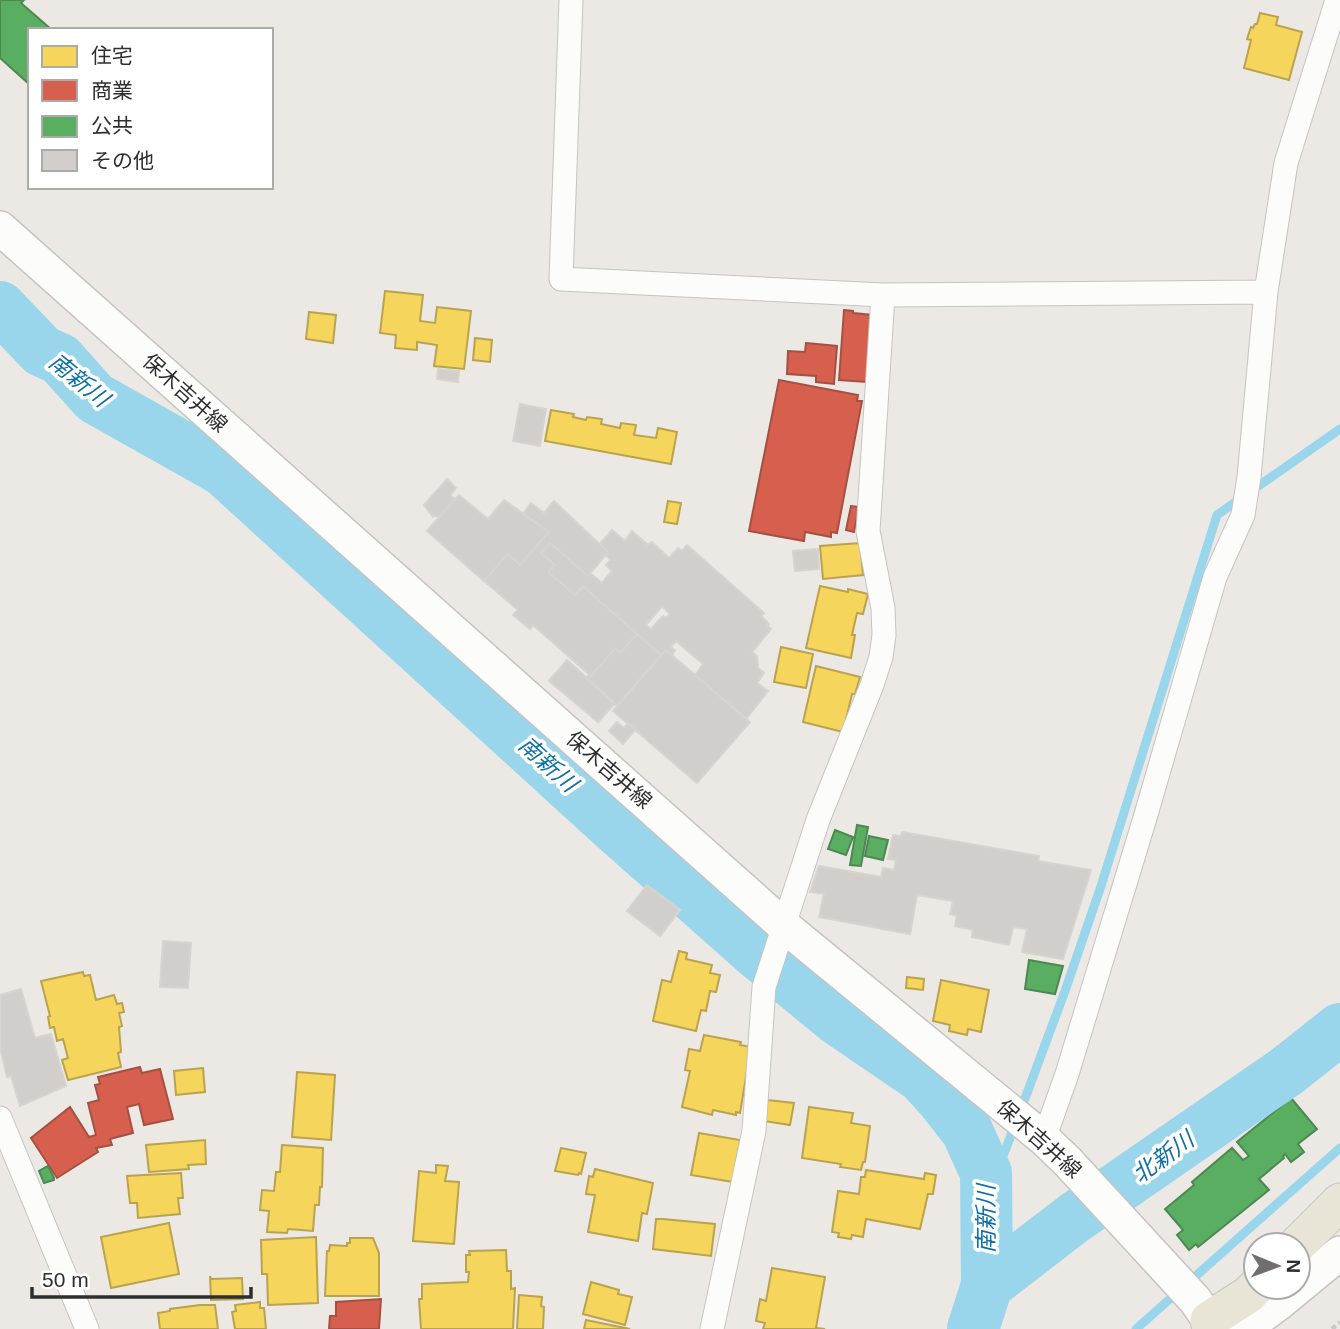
<svg xmlns="http://www.w3.org/2000/svg" width="1340" height="1329" font-family="Helvetica,'Noto Sans JP',sans-serif">
<style>
.homes{fill:#f6d55c;stroke:#baa34e;stroke-width:2}
.shops{fill:#d6604d;stroke:#a45144;stroke-width:2}
.public{fill:#5aae61;stroke:#4d8852;stroke-width:2}
.lines{fill:none;stroke-linecap:round;stroke-linejoin:round}
.stream{stroke:#99d6ec;stroke-width:9}
.river{stroke:#99d6ec;stroke-width:52}
.building{fill:#d1cecb;stroke:#d7d4d0;stroke-width:2;fill-rule:evenodd}
.street-casing{stroke:#c5c4c5;stroke-width:25}
.secondary-casing{stroke:#c5c4c5;stroke-width:36}
.primary-casing{stroke:#c6c5c4;stroke-width:39}
.path{stroke:#c9c9c8;stroke-width:4.5;stroke-dasharray:5 3.5;stroke-linecap:butt}
.street{stroke:#fcfcfb;stroke-width:23}
.secondary{stroke:#fcfcfb;stroke-width:33}
.primary{stroke:#e8e4d6;stroke-width:37}
.labels{text-anchor:middle;stroke-width:7;stroke-linejoin:round;paint-order:stroke}
.street-label{font-size:21px;fill:#2e2e2e;stroke:#fff}
.water-label{font-size:23px;font-style:italic;fill:#0d6fa3;stroke:#fff}
</style>
<rect width="100%" height="100%" fill="#ece8e4"/>
<path class="homes" d="M1260,13l18,4 -2,8 26,7 -13,48 -45,-12 7,-28 -4,-1 4,-12 2,1 2,-4h2z
M385,291l38,4 -3,26 15,2 2,-16 34,4 -7,58 -30,-3 3,-21 -20,-3v8l-22,-2 1,-13 -16,-2z
M309,312l27,3 -3,28 -27,-4z
M475,338l17,2 -2,22 -17,-2z
M551,410l23,4 -1,3 13,3 1,-3 15,2 -1,5 19,4 1,-5 15,2 -2,10 22,3 2,-10 19,4 -6,32 -126,-23z
M668,501l13,2 -4,21 -13,-2z
M860,543l3,32 -40,4 -3,-33z
M820,586l28,6v-3l20,5 -5,20 -6,-1 -5,22h3l-4,23 -45,-10z
M781,647l32,7 -7,34 -32,-6z
M816,666l44,11 -5,17h-3l-9,38 -40,-10z
M679,951l8,2 -1,6 26,6 -2,8 10,2 -4,17 -6,-1 -4,20 -5,-1 -5,21 -43,-10 9,-41 9,2z
M83,972l1,4 6,-1 6,25 18,-5 3,9 5,-1 2,9 -5,1 3,13 -3,1 2,25 -3,1 3,14 -53,13 -6,-20 6,-2 -5,-19 -6,2 -3,-14 -4,1 -2,-11 2,-1 -9,-35z
M907,977l17,2 -1,11 -17,-2z
M941,980l48,10 -8,42 -13,-3 -1,6 -18,-4 1,-6 -17,-4z
M704,1035l37,7 -1,3 11,2 -11,66 -4,-1v3l-23,-5 -1,5 -30,-8 8,-36 -5,-1 4,-21 11,2z
M203,1068l2,24 -29,3 -2,-24z
M297,1072l38,3 -4,65 -39,-3z
M767,1100l27,3 -4,22 -26,-4z
M809,1107l44,6 -2,10 19,3 -5,36h-2l-2,8 -21,-3 1,-3 -39,-6z
M699,1133l41,7 -7,42 -42,-7z
M205,1140l1,24 -18,1 1,4 -40,3 -3,-27z
M282,1145l41,3 -1,39h-2l-1,18h-4l-2,26 -25,-2 -1,4 -20,-1 2,-21 -9,-1 2,-20 12,1 2,-19h4z
M561,1148l25,5 -5,21 -2,-1 -1,2 -23,-4z
M436,1165l12,1 -3,15 14,1 -5,62 -41,-3 6,-70 17,2z
M595,1169l58,14 -6,31 -5,-1 -4,28 -50,-9 7,-37 -9,-1 3,-18 4,1z
M866,1170l58,9 1,-6 11,2 -3,19h-5l-8,35 -54,-10 -3,18 -11,-2 -1,4 -13,-2 1,-4 -7,-1 6,-41 21,3 2,-17h4z
M181,1173l2,25h-5l2,16 -42,4 -1,-15h-7l-3,-27z
M656,1219h7l52,5 -4,32 -58,-7z
M169,1223l10,51 -68,14 -10,-51z
M316,1237l2,66 -50,2 -1,-31h-5l-1,-34z
M350,1238h23l6,15v43h-54l2,-45h2l1,-6 17,1v-3h3z
M506,1250l1,21h4v18l4,-1 -2,41h-92l-2,-30h3v-15l46,-2 1,-10h-3v-17h4l-1,-4z
M772,1268l53,9 -9,51 9,1h-62l2,-6 -9,-2 4,-22 6,2z
M210,1276l1,3 31,-1 1,21 -32,1z
M591,1282l28,8 -1,4 14,3 -7,28 -42,-11z
M519,1295l23,2 -1,9 3,1 -1,22h-26z
M260,1302v6h4l2,21h-31l-3,-17 4,-1 -1,-6z
M200,1305h15l3,24h-58l-2,-16 12,-2v-2z
M586,1320l44,9h-46z"/>
<path class="shops" d="M844,310l9,1v2l20,2 -6,67 -28,-2z
M806,343l31,3 -3,38 -18,-2v-6l-29,-2 1,-23 17,1z
M779,380l79,15 -1,6h5l-25,132 -6,-1v5l-26,-5 -1,9 -55,-10z
M851,506l8,1 -5,25 -8,-2z
M140,1067l2,6 18,-4 13,50 -29,6 -5,-21 -12,3 6,26 -23,6 2,6 -16,3 2,4 -41,26 -26,-40 39,-31 19,30 7,-2 -8,-32 11,-3 -4,-15 5,-1 -2,-7z
M381,1299l-2,30h-50l1,-13h6v-14z"/>
<path class="public" d="M0,0h24l-3,3 31,27h-22v55l-30,-27z
M857,825l11,2 -7,39 -11,-1z
M835,830l18,7 -7,18 -18,-6z
M869,836l19,4 -5,20 -18,-4z
M1029,960l34,6 -8,28 -30,-5z
M1291,1098l26,31 -19,15 6,8 -13,10 -6,-8 -2,2 1,2 -25,21 10,11 -71,57 -2,-3 -7,6 -12,-15 6,-5 -18,-21 29,-24 -2,-3 40,-34 11,12 6,-4 -12,-14z
M48,1166l6,12v2l-10,3 -5,-12z"/>
<g class="lines">
<path class="stream" d="M1020,1112l45,-121 36,-105 116,-371 123,-86
M986,1173l15,-12 14,-36
M1136,1329l204,-181"/>
<path class="river" d="M0,307l42,44 18,8 35,39 128,72 388,354 147,130 79,65 85,58 20,22 25,32 19,42 1,112 -14,44
M987,1285l87,-67 213,-147 53,-42"/>
</g>
<path class="building" d="M438,369l21,2 -1,11 -21,-3z
M520,404l26,5 -6,37 -27,-5z
M447,479l9,9 -6,7 5,4 -17,19 -3,-3 -2,2 -9,-12z
M459,495l29,24 16,-19 45,32 -29,33 -12,-11 -24,27 -57,-50z
M554,501l54,51 -20,24 -38,-33 -9,10 14,12 -7,7 27,23 8,-9 54,48 -17,19 -5,-5 -24,28 -58,-51 -3,4 -17,-14 5,-5 -34,-29 24,-27 12,11 19,-22 10,-11 -26,-18 8,-11 13,10z
M612,530l13,11 7,-10 16,14 4,-3 17,16 9,-10 4,3 5,-6 77,68 -3,3 8,8 -2,2 4,3 -19,23 5,4 1,12 6,5 -7,10 11,8 -22,28 -51,-44 8,-11 -27,-23 -5,6 4,3 -3,5 -6,-5 -5,5 -78,-69 -8,9 -27,-23 7,-7 -14,-12 9,-10 38,33 2,-3 12,10 10,-12 -6,-6 5,-5 -6,-5 3,-3 -8,-8zM662,606l8,8 -4,4 -3,-2 -12,13 -5,-4z
M818,549l1,20 -24,2 -2,-20z
M637,634l24,21 -44,51 -31,-28 3,-4 2,2 24,-28 5,5z
M666,650l84,72 -53,61 -84,-72z
M567,660l48,43 -17,19 -49,-41z
M617,722l7,6 4,-5 7,7 -12,14 -14,-13z
M902,832l137,24 -1,5 53,9 -28,89 -41,-7 5,-23 -14,-2 -4,18 -37,-8 1,-7 -18,-4 2,-10 -7,-2 3,-13 -36,-6 -7,39 -91,-17 5,-23 -14,-2 9,-26 62,11 2,-9 11,2 2,-10 -8,-1 5,-24 8,1z
M647,885l33,25 -20,26 -33,-25z
M163,941l28,2 -3,45 -28,-1z
M21,989l14,49 16,-4 15,52 -46,20 -9,-30 -4,1 -7,-30v-52z"/>
<g class="lines">
<g class="street-casing">
<path id="street" d="M571,0l-10,279 322,16 383,-3
M0,1118l87,211
M1044,1139l23,-65 78,-256 70,-241 28,-62 6,-38 17,-185 20,-129 51,-163
M712,1329l42,-198 10,-144 54,-167 54,-135 9,-28 3,-22 -1,-27 -15,-77 15,-236"/>
</g>
<g class="secondary-casing">
<path id="secondary" d="M0,228l784,698 260,213 23,22 128,139 14,20
M1244,1329l34,-25 62,-51"/>
</g>
<g class="primary-casing">
<path id="primary" d="M1297,1245l43,-43
M1211,1329l-2,-9 39,-25 8,-8"/>
</g>
<path class="path" d="M1332,1329l8,-7"/>
<use href="#street" class="street"/>
<use href="#secondary" class="secondary"/>
<use href="#primary" class="primary"/>
</g>
<g class="labels">
<g class="street-label">
<text transform="translate(185 393) rotate(42)" y="7">保木吉井線</text>
<text transform="translate(609 770) rotate(41)" y="7">保木吉井線</text>
<text transform="translate(1039 1139) rotate(42)" y="7">保木吉井線</text>
</g>
<g class="water-label">
<text transform="translate(79 380) rotate(39)" y="8">南新川</text>
<text transform="translate(548 764) rotate(42)" y="8">南新川</text>
<text transform="translate(1163 1157) rotate(-36)" y="8">北新川</text>
<text transform="translate(986 1219) rotate(-90)" y="8">南新川</text>
</g>
</g>
<rect x="28" y="28" width="245" height="161" fill="#ffffff" stroke="#ababab" stroke-width="2"/>
<rect x="42" y="46" width="35" height="21" fill="#f6d55c" stroke="#ababab" stroke-width="2"/>
<text x="91" y="63" font-size="21" fill="#2e2e2e">住宅</text>
<rect x="42" y="80" width="35" height="21" fill="#d6604d" stroke="#ababab" stroke-width="2"/>
<text x="91" y="98" font-size="21" fill="#2e2e2e">商業</text>
<rect x="42" y="116" width="35" height="21" fill="#5aae61" stroke="#ababab" stroke-width="2"/>
<text x="91" y="133" font-size="21" fill="#2e2e2e">公共</text>
<rect x="42" y="150" width="35" height="21" fill="#d1cecb" stroke="#ababab" stroke-width="2"/>
<text x="91" y="168" font-size="21" fill="#2e2e2e">その他</text>
<g transform="translate(1277 1266) rotate(91)"><circle r="33" fill="#ffffff" stroke="#ababab" stroke-width="2"/>
<path d="M0-5L12 26L0 18L-12 26Z" fill="#706f6e"/>
<text y="-10" font-size="19" font-weight="bold" text-anchor="middle" fill="#2e2e2e">N</text>
</g>
<path d="M32 1287v10h219v-10" fill="none" stroke="#2e2e2e" stroke-width="3.5"/>
<text x="42" y="1287" font-size="21" fill="#2e2e2e" stroke="#ffffff" stroke-width="5" paint-order="stroke">50 m</text>
</svg>
